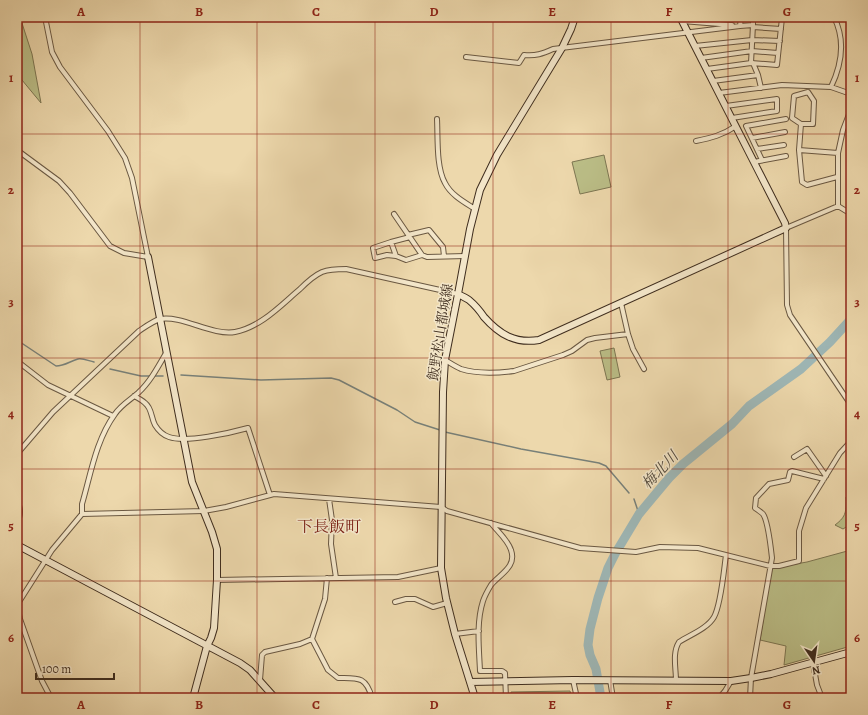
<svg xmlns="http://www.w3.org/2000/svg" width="868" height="715" font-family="Alegreya,'Noto Serif JP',serif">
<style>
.green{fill:#bbbe87;stroke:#7d7652}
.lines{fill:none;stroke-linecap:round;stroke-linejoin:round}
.stream{stroke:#788079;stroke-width:1.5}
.river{stroke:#9eb7b6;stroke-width:9}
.street-casing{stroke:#6a5842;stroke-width:6}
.secondary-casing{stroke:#3f2d1e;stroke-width:8}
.street{stroke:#f3e6c9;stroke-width:4}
.secondary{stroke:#f3e6c9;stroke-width:6}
.grid{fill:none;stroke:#8f2418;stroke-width:1;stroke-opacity:0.55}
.labels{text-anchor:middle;stroke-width:3;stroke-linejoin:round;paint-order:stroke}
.street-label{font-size:14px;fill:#3f2d1e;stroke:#f3e6c9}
.water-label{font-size:15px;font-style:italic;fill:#52493c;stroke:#f3e6c9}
.quarter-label{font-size:16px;fill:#7a1f14;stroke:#f3e6c9}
.neatline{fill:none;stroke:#8f2418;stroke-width:1.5}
.grid-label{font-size:13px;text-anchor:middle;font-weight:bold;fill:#8f2418}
</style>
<rect width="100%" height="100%" fill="#edd8ac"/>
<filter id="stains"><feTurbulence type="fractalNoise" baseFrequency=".005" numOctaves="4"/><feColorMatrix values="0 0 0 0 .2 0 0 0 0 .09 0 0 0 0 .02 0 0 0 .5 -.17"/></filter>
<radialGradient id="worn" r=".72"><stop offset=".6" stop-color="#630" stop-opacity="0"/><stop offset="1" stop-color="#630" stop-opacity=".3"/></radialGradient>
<path class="green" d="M17,17h3l12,37 9,49 -24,-29z
M604,155l7,32 -31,7 -8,-32z
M614,348l6,29 -13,3 -7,-29z
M851,496v28l-8,5 -8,-4c12,-9 11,-14 11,-28z
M851,528v118l-67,19 2,-19 -26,-6 11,-69 2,-3 34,-6 44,-12 -5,-21z
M570,691l2,7h-61v-6z"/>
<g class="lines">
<path class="stream" d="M17,340l39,26c9,0 14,-5 22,-7 5,-1 11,2 16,3
M110,369l31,7h22
M181,375l80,5 70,-2 8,2 58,30 18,12 25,8
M445,432l76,17 78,14 7,3 23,27
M634,499l5,15"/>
<path class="river" d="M601,698l-5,-29 -6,-14 -2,-10 2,-16 8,-31 10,-30 7,-14 24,-40 30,-36 14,-14 49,-40 17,-18 52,-37 29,-27 21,-23"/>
<g class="street-casing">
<path id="street" d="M682,21l50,4
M753,25v-8
M753,27l28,2
M695,46l57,-6 28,1
M466,57l53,6 5,-8c12,1 18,-1 29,-6l187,-23
M701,58l51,-7 26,2
M751,63l26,2 5,-47 -10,-1
M753,63l5,12
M707,69l44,-6 2,-38 -13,1 1,-9
M713,81l45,-6 3,13
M831,87c11,-23 15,-46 3,-70
M719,93l63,-8 49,2 20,7
M726,106l51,-7v12l-45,7
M437,119c1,19 -1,48 8,64 6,12 19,19 30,26
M801,124h12l1,-23 -6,-9 -14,4 -2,22 9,6 -2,26 3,32 5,3 30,-8
M752,138l33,-6
M696,141c15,-3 27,-6 40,-15
M757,149l27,-4
M17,150l42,31 11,12 40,53 14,7 24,4 -16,-79 -7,-20 -17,-27 -48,-64 -8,-15 -7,-35
M799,150l39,3
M762,160l-16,-34 40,-7
M754,162l32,-6
M838,206l-52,22 1,77 3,10 61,90
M838,206v-53l5,-23 8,-21
M838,206l13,8
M394,214l28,41
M408,235l21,-5 14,17 1,9
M391,242l19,-5
M396,256l-9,-1 -12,3 -2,-10 18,-6 5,14 10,4 16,-5 5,2 38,-1
M628,334l5,15 11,20
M445,360c5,3 11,7 16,9 16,5 37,4 53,2l49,-16 9,-4 15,-11 8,-2 33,-4 -7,-31
M17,361l31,24 65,31
M134,396c4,2 8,4 11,7 7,5 6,15 10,22 3,5 8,10 14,12 17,6 61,-4 79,-9l22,67
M17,454l36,-42 86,-81c6,-4 14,-10 21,-12 22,-4 52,17 75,13 26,-5 46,-27 65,-43 7,-7 13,-13 22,-17 8,-3 16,-3 24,-3l112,25
M794,457l13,-8 19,27
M17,499c3,8 5,15 0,23
M329,499l3,21 -1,24 5,34
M82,514l122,-3 22,-4 48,-13 167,13 6,4 133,37 56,4 24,-5 38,1 72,18h9l20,-5v-30l7,-23 34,-55 11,-12
M491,523c6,8 17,17 20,27 6,17 -11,24 -20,35 -3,5 -6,10 -8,16 -7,22 -4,47 -3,70h22l3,2 1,25
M217,580l181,-3 43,-9
M395,602l11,-3h9l18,8 14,-4
M455,634l24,-3
M312,639l16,31 10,8c20,0 28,-2 34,20
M813,663l4,22 5,13
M260,680l2,-25 3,-3 35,-8 12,-5 13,-40 2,-21
M573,680l4,18
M610,680l3,18
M676,681c0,-13 -4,-28 3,-39 11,-7 29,-14 35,-25 7,-12 10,-48 12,-62
M51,698l-9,-17 -22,-62 -2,-10 1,-7 33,-52 30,-36v-10c9,-31 14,-64 33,-90 6,-9 15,-14 23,-21 12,-11 20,-26 28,-40
M719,698l6,-7 6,-10
M750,698l1,-20 21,-120c-1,-9 -4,-37 -9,-44 -2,-2 -5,-4 -8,-6l1,-10 13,-14 19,-4 2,-8 2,-1 32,8
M839,698l12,-4"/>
</g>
<g class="secondary-casing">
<path id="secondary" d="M148,257l44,225 20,50 5,17v31l-3,48 -3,10 -4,8 -14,52
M458,294c4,2 8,4 11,6 6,5 11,11 15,17 15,17 31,27 55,23l247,-112 -1,-5 -105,-206
M17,545l223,118 10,7 25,28
M470,682l103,-2 158,1 20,-3 20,-4 80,-22
M475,698l-20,-64 -9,-36 -5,-30 2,-176 2,-32 13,-66 12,-65 10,-39 17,-35 65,-107 9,-19 4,-12"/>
</g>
<use href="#street" class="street"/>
<use href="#secondary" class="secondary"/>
</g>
<path class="grid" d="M140,17v681M257,17v681M375,17v681M493,17v681M611,17v681M728,17v681M17,134h834M17,246h834M17,358h834M17,469h834M17,581h834"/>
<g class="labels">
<g class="street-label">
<text transform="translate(440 332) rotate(-81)" y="5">飯野松山都城線</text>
</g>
<g class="water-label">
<text transform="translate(660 470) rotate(-47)" y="5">梅北川</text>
</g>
<g class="quarter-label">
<text x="329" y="532">下長飯町</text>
</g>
</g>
<rect width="868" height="715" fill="none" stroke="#edd8ac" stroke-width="44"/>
<g transform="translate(814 661) rotate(167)" stroke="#f3e6c9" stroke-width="3" paint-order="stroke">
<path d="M0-3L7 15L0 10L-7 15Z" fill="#3f2d1e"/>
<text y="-6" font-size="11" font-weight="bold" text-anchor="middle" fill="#3f2d1e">N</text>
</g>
<path d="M36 673v6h78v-6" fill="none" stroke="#3f2d1e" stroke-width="2"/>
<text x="42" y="673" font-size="12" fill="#3f2d1e" stroke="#f3e6c9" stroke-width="3" paint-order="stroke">100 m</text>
<rect x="22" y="22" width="824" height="671" class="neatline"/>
<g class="grid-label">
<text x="81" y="16">A</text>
<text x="199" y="16">B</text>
<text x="316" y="16">C</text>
<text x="434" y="16">D</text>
<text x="552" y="16">E</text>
<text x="669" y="16">F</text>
<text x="787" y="16">G</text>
<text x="11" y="82">1</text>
<text x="857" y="82">1</text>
<text x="11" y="194">2</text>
<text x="857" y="194">2</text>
<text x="11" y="306">3</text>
<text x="857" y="306">3</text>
<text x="11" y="418">4</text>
<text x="857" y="418">4</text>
<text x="11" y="530">5</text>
<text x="857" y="530">5</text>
<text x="11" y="642">6</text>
<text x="857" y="642">6</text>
<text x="81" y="709">A</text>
<text x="199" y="709">B</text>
<text x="316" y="709">C</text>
<text x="434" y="709">D</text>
<text x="552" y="709">E</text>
<text x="669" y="709">F</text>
<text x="787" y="709">G</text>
</g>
<rect width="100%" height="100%" filter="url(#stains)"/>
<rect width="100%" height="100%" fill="url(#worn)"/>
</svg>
